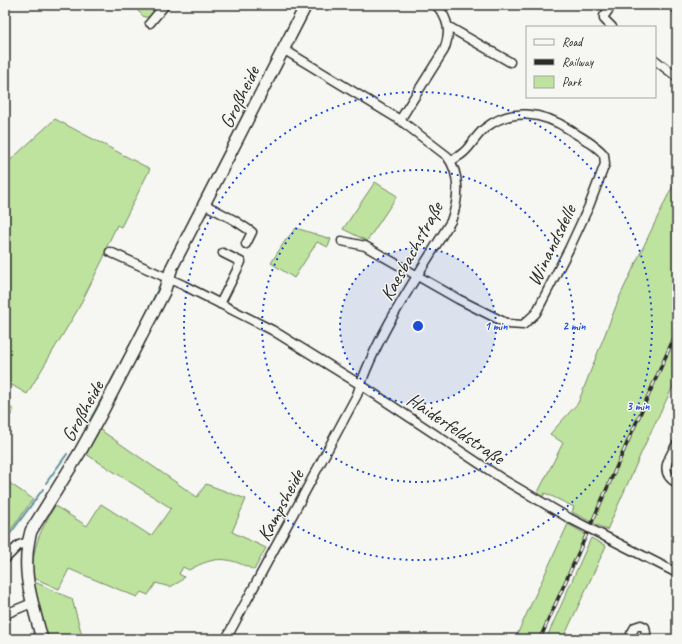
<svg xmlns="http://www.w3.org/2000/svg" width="682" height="644" font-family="Caveat,sans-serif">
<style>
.green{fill:#bee39e;stroke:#748764}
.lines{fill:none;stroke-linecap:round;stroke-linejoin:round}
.stream{stroke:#62929a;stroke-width:2}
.street-casing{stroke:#2b2b2b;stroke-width:11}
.secondary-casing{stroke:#2b2b2b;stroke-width:14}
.street{stroke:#f6f6f2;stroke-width:8}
.secondary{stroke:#f6f6f2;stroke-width:11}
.rail-casing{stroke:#2b2b2b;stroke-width:3.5}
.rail{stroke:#f6f6f2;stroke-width:2;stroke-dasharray:6;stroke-linecap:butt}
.street-bridge-casing{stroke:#2b2b2b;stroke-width:11;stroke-linecap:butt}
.street-bridge{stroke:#f6f6f2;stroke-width:8}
.ring{fill:none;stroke:#1d4ed8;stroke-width:2;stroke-dasharray:2 4}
.labels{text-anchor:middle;stroke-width:3;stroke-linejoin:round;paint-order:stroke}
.street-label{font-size:20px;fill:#2b2b2b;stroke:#f6f6f2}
.centre{fill:#1d4ed8;stroke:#f6f6f2;stroke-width:2}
.ring-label{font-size:12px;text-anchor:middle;font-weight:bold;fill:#1d4ed8;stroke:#f6f6f2;stroke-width:3;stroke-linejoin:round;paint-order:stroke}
</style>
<rect width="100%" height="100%" fill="#f6f6f2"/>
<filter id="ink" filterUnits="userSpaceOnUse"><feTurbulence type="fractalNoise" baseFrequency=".025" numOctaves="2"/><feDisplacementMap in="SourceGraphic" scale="8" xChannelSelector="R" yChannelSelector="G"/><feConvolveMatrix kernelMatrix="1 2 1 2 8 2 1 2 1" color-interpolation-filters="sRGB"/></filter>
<g filter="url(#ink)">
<path class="green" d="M132,5h29l-10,12h-7z
M55,119l95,50 -29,58 -4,-2 -10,21 -3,11 -27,54 -50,83 -22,-13v-216z
M677,181v197l-30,62 -40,90 -35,-18 2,-5 -29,-14 -4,7 -9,4 31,-61 -13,-9 28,-31 42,-107 50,-105z
M375,182l22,14 -30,45 -24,-12z
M296,228l35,11 -3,8 -11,-5 -23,36 -23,-15 14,-22z
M5,404l9,6 -9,14z
M99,429l98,68 9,-13 40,15 -14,33 34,16 -12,22c-26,-13 -38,-15 -65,0l-6,-3 -4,7 5,3 -3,4 -11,6 -14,-4 -8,12 -7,-3 -4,5 -68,-28 -10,20 -27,-12c1,-32 7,-44 23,-71l32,20 14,-22 50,32 20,-28 -85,-54z
M5,480l28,19 -28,39z
M568,524l19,11 -49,104h-23z
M591,538l15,8 -43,93h-17z
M37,583l35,16 11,40h-35l-15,-55z"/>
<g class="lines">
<path class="stream" d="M146,315l14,-30
M135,336l7,-14
M127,351l3,-6
M85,430l39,-73
M46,483l21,-29
M10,534l33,-45"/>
<g class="street-casing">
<path id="street" d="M150,23l15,-18
M449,27l61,35
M612,27l-8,-8v-3l8,-11
M655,60l22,17
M400,120l44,-70c7,-18 5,-31 -8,-45
M204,204l30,16 18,12 -6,12
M342,241l23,5 93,53 50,25 15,1 13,-12 33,-64 20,-43 16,-42 -1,-9c-7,-10 -24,-18 -34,-25 -27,-18 -60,-23 -86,-1 -8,7 -13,17 -20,23 -4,4 -9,6 -13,9
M110,252l73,33 89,45 89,55 143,95 65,38
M220,304l21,-42 -18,-9
M677,444c-8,13 -19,29 0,39
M610,539l67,34
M5,559l14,-14 9,-3
M5,618l3,-5 24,-10
M226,639l131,-244c19,-60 62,-121 94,-174 8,-21 10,-46 -4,-65l-47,-36 -117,-71
M633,639l-2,-5 4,-7 6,-2 4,2 1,6 -3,6"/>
</g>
<g class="secondary-casing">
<path id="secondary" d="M675,5l2,2
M42,639c-10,-38 -22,-68 -11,-108l49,-79 21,-38 63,-122 8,-25 134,-262"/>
</g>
<use href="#street" class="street"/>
<use href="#secondary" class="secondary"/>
<g class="rail-casing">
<path id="rail" d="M540,639l137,-308"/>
</g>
<use href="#rail" class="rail"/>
<g class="street-bridge-casing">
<path id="street-bridge" d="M569,518l41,21"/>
</g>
<use href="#street-bridge" class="street-bridge"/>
</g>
</g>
<circle cx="418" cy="326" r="78" fill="#1d4ed8" fill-opacity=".12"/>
<g class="ring">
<circle cx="418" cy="326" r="78"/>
<circle cx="418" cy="326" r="156"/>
<circle cx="418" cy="326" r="234"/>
</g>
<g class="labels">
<g class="street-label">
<text transform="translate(239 97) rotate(-64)" y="7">Großheide</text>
<text transform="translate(551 245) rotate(-64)" y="7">Winandsdelle</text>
<text transform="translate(411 251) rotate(-61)" y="7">Kaesbachstraße</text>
<text transform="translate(82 411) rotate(-61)" y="7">Großheide</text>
<text transform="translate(456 428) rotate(34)" y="7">Haiderfeldstraße</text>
<text transform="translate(280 505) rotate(-62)" y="7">Kampsheide</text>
</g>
</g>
<circle cx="418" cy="326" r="6" class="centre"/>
<g class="ring-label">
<text x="496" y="330">1 min</text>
<text x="574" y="330">2 min</text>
<text x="638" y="410">3 min</text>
</g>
<rect width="682" height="644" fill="none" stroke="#f6f6f2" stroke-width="20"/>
<rect x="10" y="10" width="662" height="624" fill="none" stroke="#2b2b2b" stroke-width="1.5" filter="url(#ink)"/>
<rect x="526" y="26" width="130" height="72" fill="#f6f6f2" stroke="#a5a5a2"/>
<rect x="534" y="39" width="20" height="6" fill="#f6f6f2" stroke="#a5a5a2"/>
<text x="562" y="46" font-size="12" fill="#2b2b2b">Road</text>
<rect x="534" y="59" width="20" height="6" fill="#2b2b2b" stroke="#a5a5a2"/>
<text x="562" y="66" font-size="12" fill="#2b2b2b">Railway</text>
<rect x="534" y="76" width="20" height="12" fill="#bee39e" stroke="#a5a5a2"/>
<text x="562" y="86" font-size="12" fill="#2b2b2b">Park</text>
</svg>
